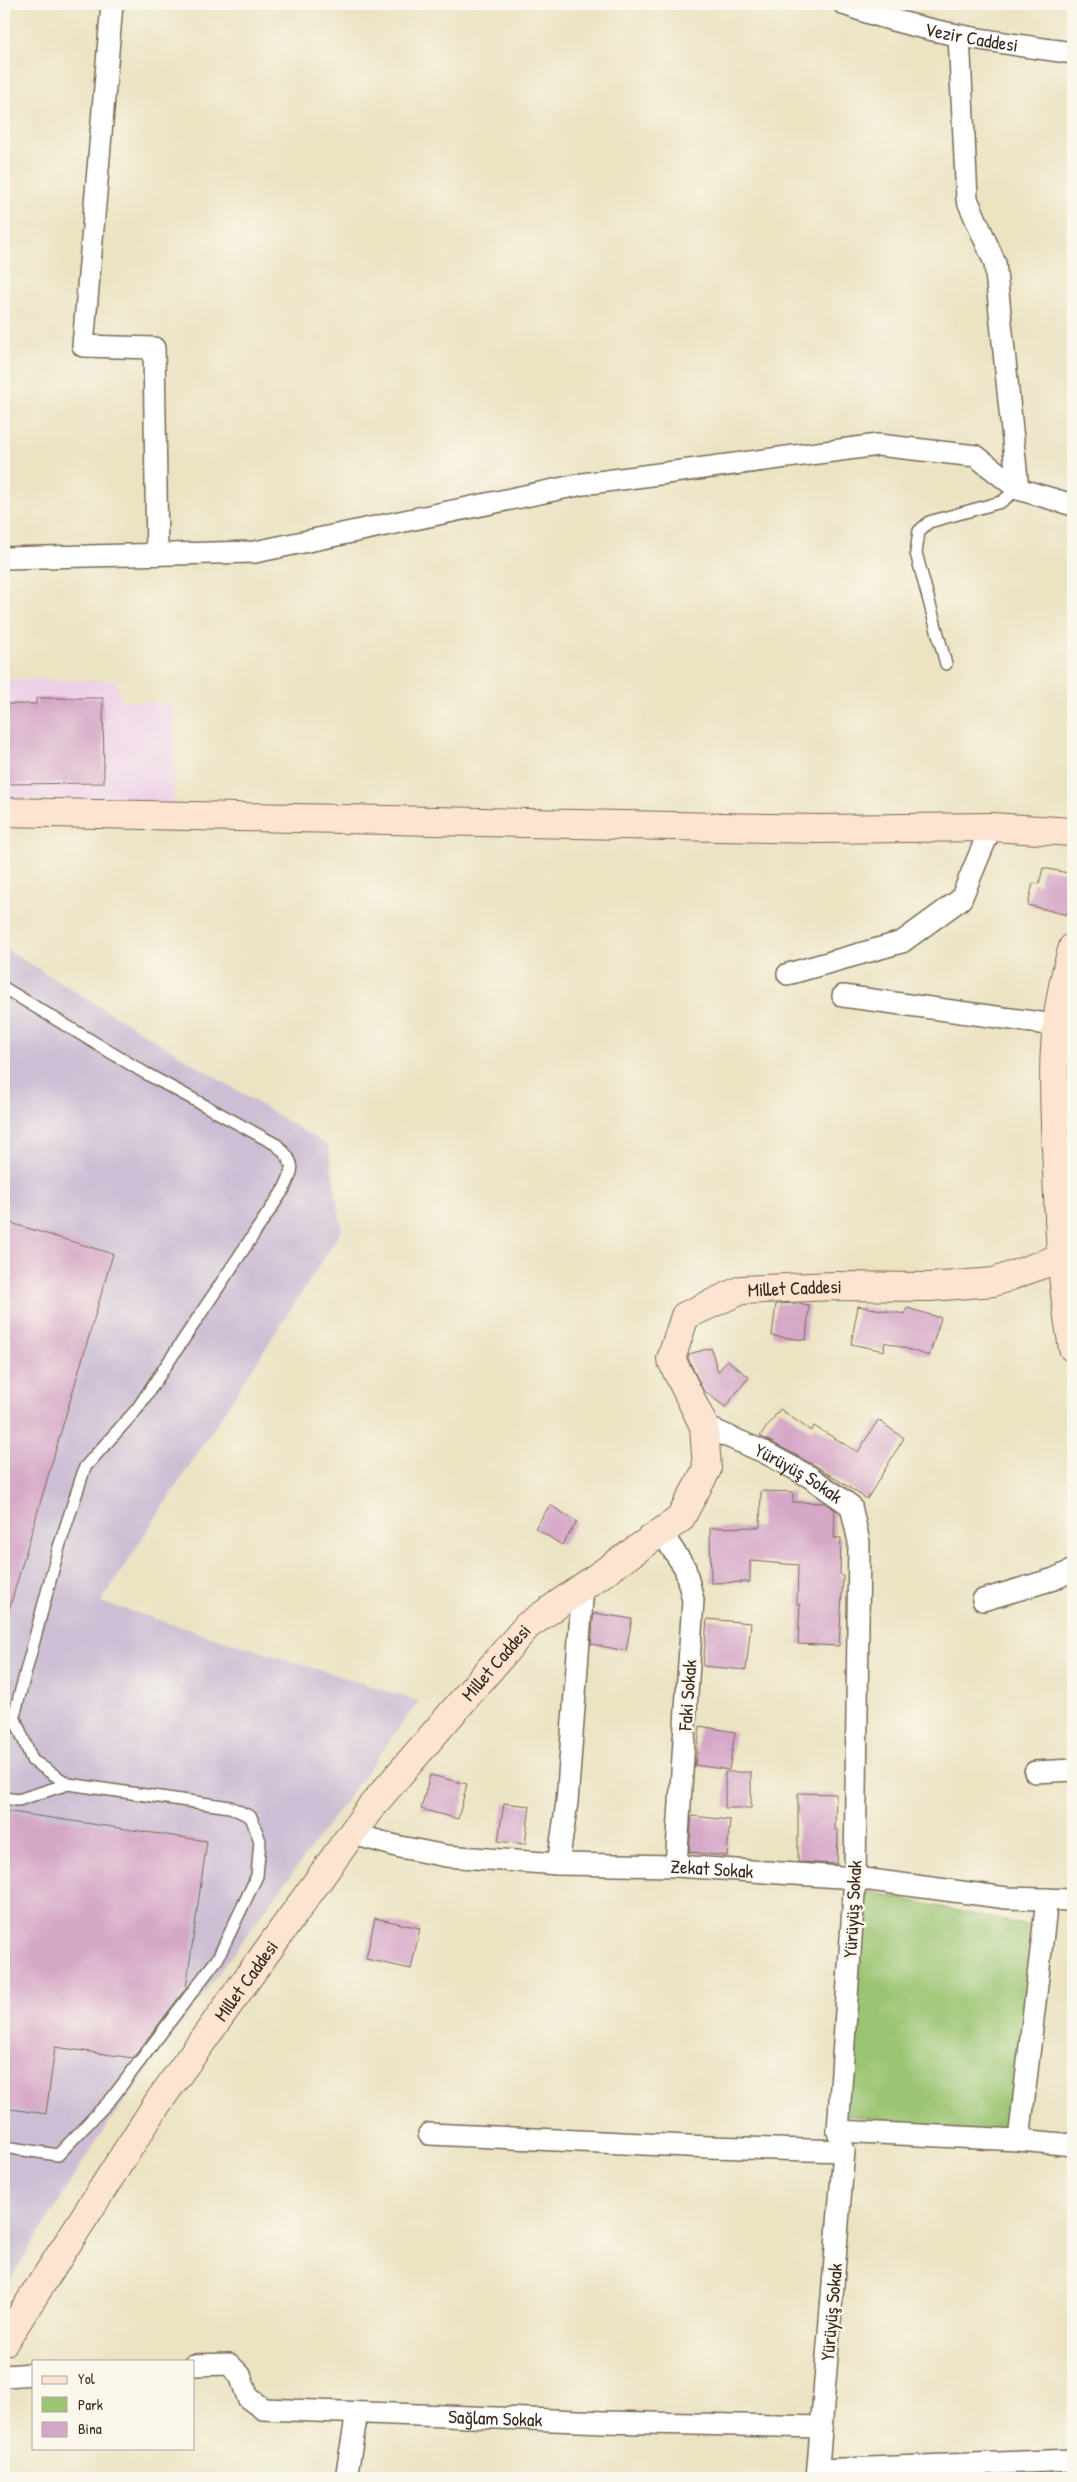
<svg xmlns="http://www.w3.org/2000/svg" width="1077" height="2482" font-family="'Patrick Hand',sans-serif">
<style>
.built{fill:#edd0e8}
.industrial{fill:#ccbed4}
.green{fill:#9bc572;stroke:#6b7848}
.building{fill:#d5a8c7}
.lines{fill:none;stroke-linecap:round;stroke-linejoin:round}
.lane-casing{stroke:#796b57;stroke-width:14}
.street-casing{stroke:#796b57;stroke-width:24}
.secondary-casing{stroke:#796b57;stroke-width:30}
.lane{stroke:#fff;stroke-width:11}
.street{stroke:#fff;stroke-width:21}
.secondary{stroke:#fde4d1;stroke-width:28}
.labels{text-anchor:middle;stroke-width:5;stroke-linejoin:round;paint-order:stroke}
.street-label{font-size:19px;fill:#3b2a1e;stroke:#fbf7ec}
</style>
<rect width="100%" height="100%" fill="#fbf7ec"/>
<filter id="ink" filterUnits="userSpaceOnUse"><feTurbulence type="fractalNoise" baseFrequency=".02" numOctaves="2"/><feDisplacementMap in="SourceGraphic" scale="10" xChannelSelector="R" yChannelSelector="G"/><feConvolveMatrix kernelMatrix="1 2 1 2 8 2 1 2 1" color-interpolation-filters="sRGB"/></filter>
<filter id="wash" filterUnits="userSpaceOnUse"><feTurbulence type="fractalNoise" baseFrequency=".0096" numOctaves="4" result="noise"/><feDisplacementMap in="SourceGraphic" scale="20" xChannelSelector="R" yChannelSelector="G"/><feGaussianBlur stdDeviation="1.12" result="paint"/><feColorMatrix in="noise" values="0 0 0 0 0 0 0 0 0 0 0 0 0 0 0 0 0 1.4 0 .05"/><feComposite in="paint" operator="in"/></filter>
<g filter="url(#wash)">
<rect width="100%" height="100%" fill="#ebe3c2"/>
<path class="built" d="M4,679l112,2 6,20 51,3 1,101 -170,-7z"/>
<path class="industrial" d="M4,948l324,198 14,84 -241,372 318,99 -320,435 -95,154z"/>
<path class="green" d="M867,1891l169,37 -24,208 -167,-21z"/>
<g id="blocks">
<path class="building" d="M36,698h67l1,85 -100,1v-80h32z
M1043,868l30,6v16l-6,25 -39,-10 5,-22 6,1z
M4,1221l109,33 -105,359 -4,-1z
M797,1303l12,2 -3,35 -34,-4 4,-32z
M858,1306l47,8 2,-6 34,10 -12,38 -44,-14 -1,9 -33,-7z
M711,1348l7,24 9,-12 22,17 -24,30 -22,-17 -15,-32 1,-4z
M780,1409l31,22 3,-5 44,26 20,-32 26,18 -37,61 -51,-33 -56,-30z
M761,1491l32,1v10l32,1 10,7 -1,28h7l-1,37 3,1 -4,70 -41,-2 2,-40h-3l1,-39 -48,-4v21l-39,1 -1,-55 50,-1z
M550,1505l27,17 -15,23 -27,-17z
M594,1613l38,6 -6,32 -35,-7z
M707,1619l44,4 -5,47 -43,-4z
M700,1726l35,6 -6,38 -34,-5z
M725,1772h26v36h-26z
M430,1775l37,9 -9,35 -37,-10z
M798,1793l38,1 -1,36h3l-1,34 -39,-2z
M504,1803l26,3 -5,38 -27,-3z
M4,1811l203,30 -21,147 -53,70 -78,-11 -9,67 -42,-6z
M692,1816l38,4 -3,36 -38,-4z
M375,1918l45,10 -9,41 -45,-10z"/>
</g>
</g>
<g filter="url(#ink)">
<use href="#blocks" fill-opacity="0" stroke="#796b57" stroke-width="1"/>
<g class="lines">
<g class="lane-casing">
<path id="lane" d="M946,664l-30,-111 3,-22 10,-9 72,-20 17,-13
M4,988l141,85 132,72c18,18 18,22 7,44l-147,220 -52,58 -26,80 -45,169 18,44 36,24 162,23 21,10 9,24 -3,35 -39,82 -106,140 -54,57 -54,-8
M4,1798l14,2 50,-16"/>
</g>
<g class="street-casing">
<g id="street">
<path d="M112,4l-29,342 71,2 3,206"/>
<path id="s1" d="M844,4c73,28 152,38 229,49"/>
<path d="M959,36l8,163 28,64 23,226 55,16"/>
<path d="M4,558l251,-6 328,-68 295,-39 98,11 42,33"/>
<path d="M788,974l114,-32 59,-43 30,-72"/>
<path d="M843,996l212,29"/>
<path id="s2" d="M704,1426l60,26 46,25 41,29 8,36 -4,336 -17,253 6,20 -27,327"/>
<path d="M661,1532l24,36 8,32 -17,266"/>
<path d="M983,1600l71,-21 19,-9"/>
<path d="M1035,1772l38,-2"/>
<path id="s3" d="M353,1834l47,13 46,9 112,8 118,2 179,12 152,20 66,2"/>
<path d="M558,1864l9,-62 16,-216"/>
<path d="M838,2131l181,9 54,5"/>
<path d="M429,2134l280,13 135,4"/>
<path d="M1019,2140l28,-241"/>
<path id="s4" d="M194,2365l35,-1 11,11 8,23 15,11 341,13 217,5"/>
<path d="M4,2376l30,-2"/>
<path d="M818,2470l255,-10"/>
<path d="M346,2478l11,-65"/>
</g>
</g>
<g class="secondary-casing">
<g id="secondary">
<path d="M4,812l814,17 173,-2 82,5"/>
<path d="M1073,947c-24,77 -20,143 -16,222 2,61 5,119 16,179"/>
<path id="s5" d="M4,2342l155,-241 212,-294 156,-181 153,-107 27,-50 -3,-43 -33,-67 14,-43 56,-26 93,-4 96,1 64,-5 66,-24"/>
</g>
</g>
<use href="#lane" class="lane"/>
<use href="#street" class="street"/>
<use href="#secondary" class="secondary"/>
</g>
</g>
<g class="labels">
<g class="street-label">
<text dy="7" stroke="none"><textPath href="#s1" startOffset="132">Vezir Caddesi</textPath></text>
<text dy="7" stroke="none"><textPath href="#s5" startOffset="1410">Millet Caddesi</textPath></text>
<text dy="7" stroke="none"><textPath href="#s2" startOffset="106">Yürüyüş Sokak</textPath></text>
<text dy="7" stroke="none"><textPath href="#s5" startOffset="840">Millet Caddesi</textPath></text>
<text transform="translate(687 1695) rotate(-86)" y="7">Faki Sokak</text>
<text dy="7" stroke="none"><textPath href="#s3" startOffset="362">Zekat Sokak</textPath></text>
<text transform="translate(852 1909) rotate(-87)" y="7">Yürüyüş Sokak</text>
<text dy="7" stroke="none"><textPath href="#s5" startOffset="435">Millet Caddesi</textPath></text>
<text transform="translate(831 2312) rotate(-85)" y="7">Yürüyüş Sokak</text>
<text dy="7" stroke="none"><textPath href="#s4" startOffset="326">Sağlam Sokak</textPath></text>
</g>
</g>
<rect width="1077" height="2482" fill="none" stroke="#fbf7ec" stroke-width="20"/>
<rect x="32" y="2360" width="162" height="90" fill="#fbf7ec" stroke="#aea59a"/>
<rect x="42" y="2376" width="25" height="8" fill="#fde4d1" stroke="#aea59a"/>
<text x="78" y="2384" font-size="15" fill="#3b2a1e">Yol</text>
<rect x="42" y="2397" width="25" height="15" fill="#9bc572" stroke="#aea59a"/>
<text x="78" y="2410" font-size="15" fill="#3b2a1e">Park</text>
<rect x="42" y="2422" width="25" height="15" fill="#d5a8c7" stroke="#aea59a"/>
<text x="78" y="2434" font-size="15" fill="#3b2a1e">Bina</text>
</svg>
